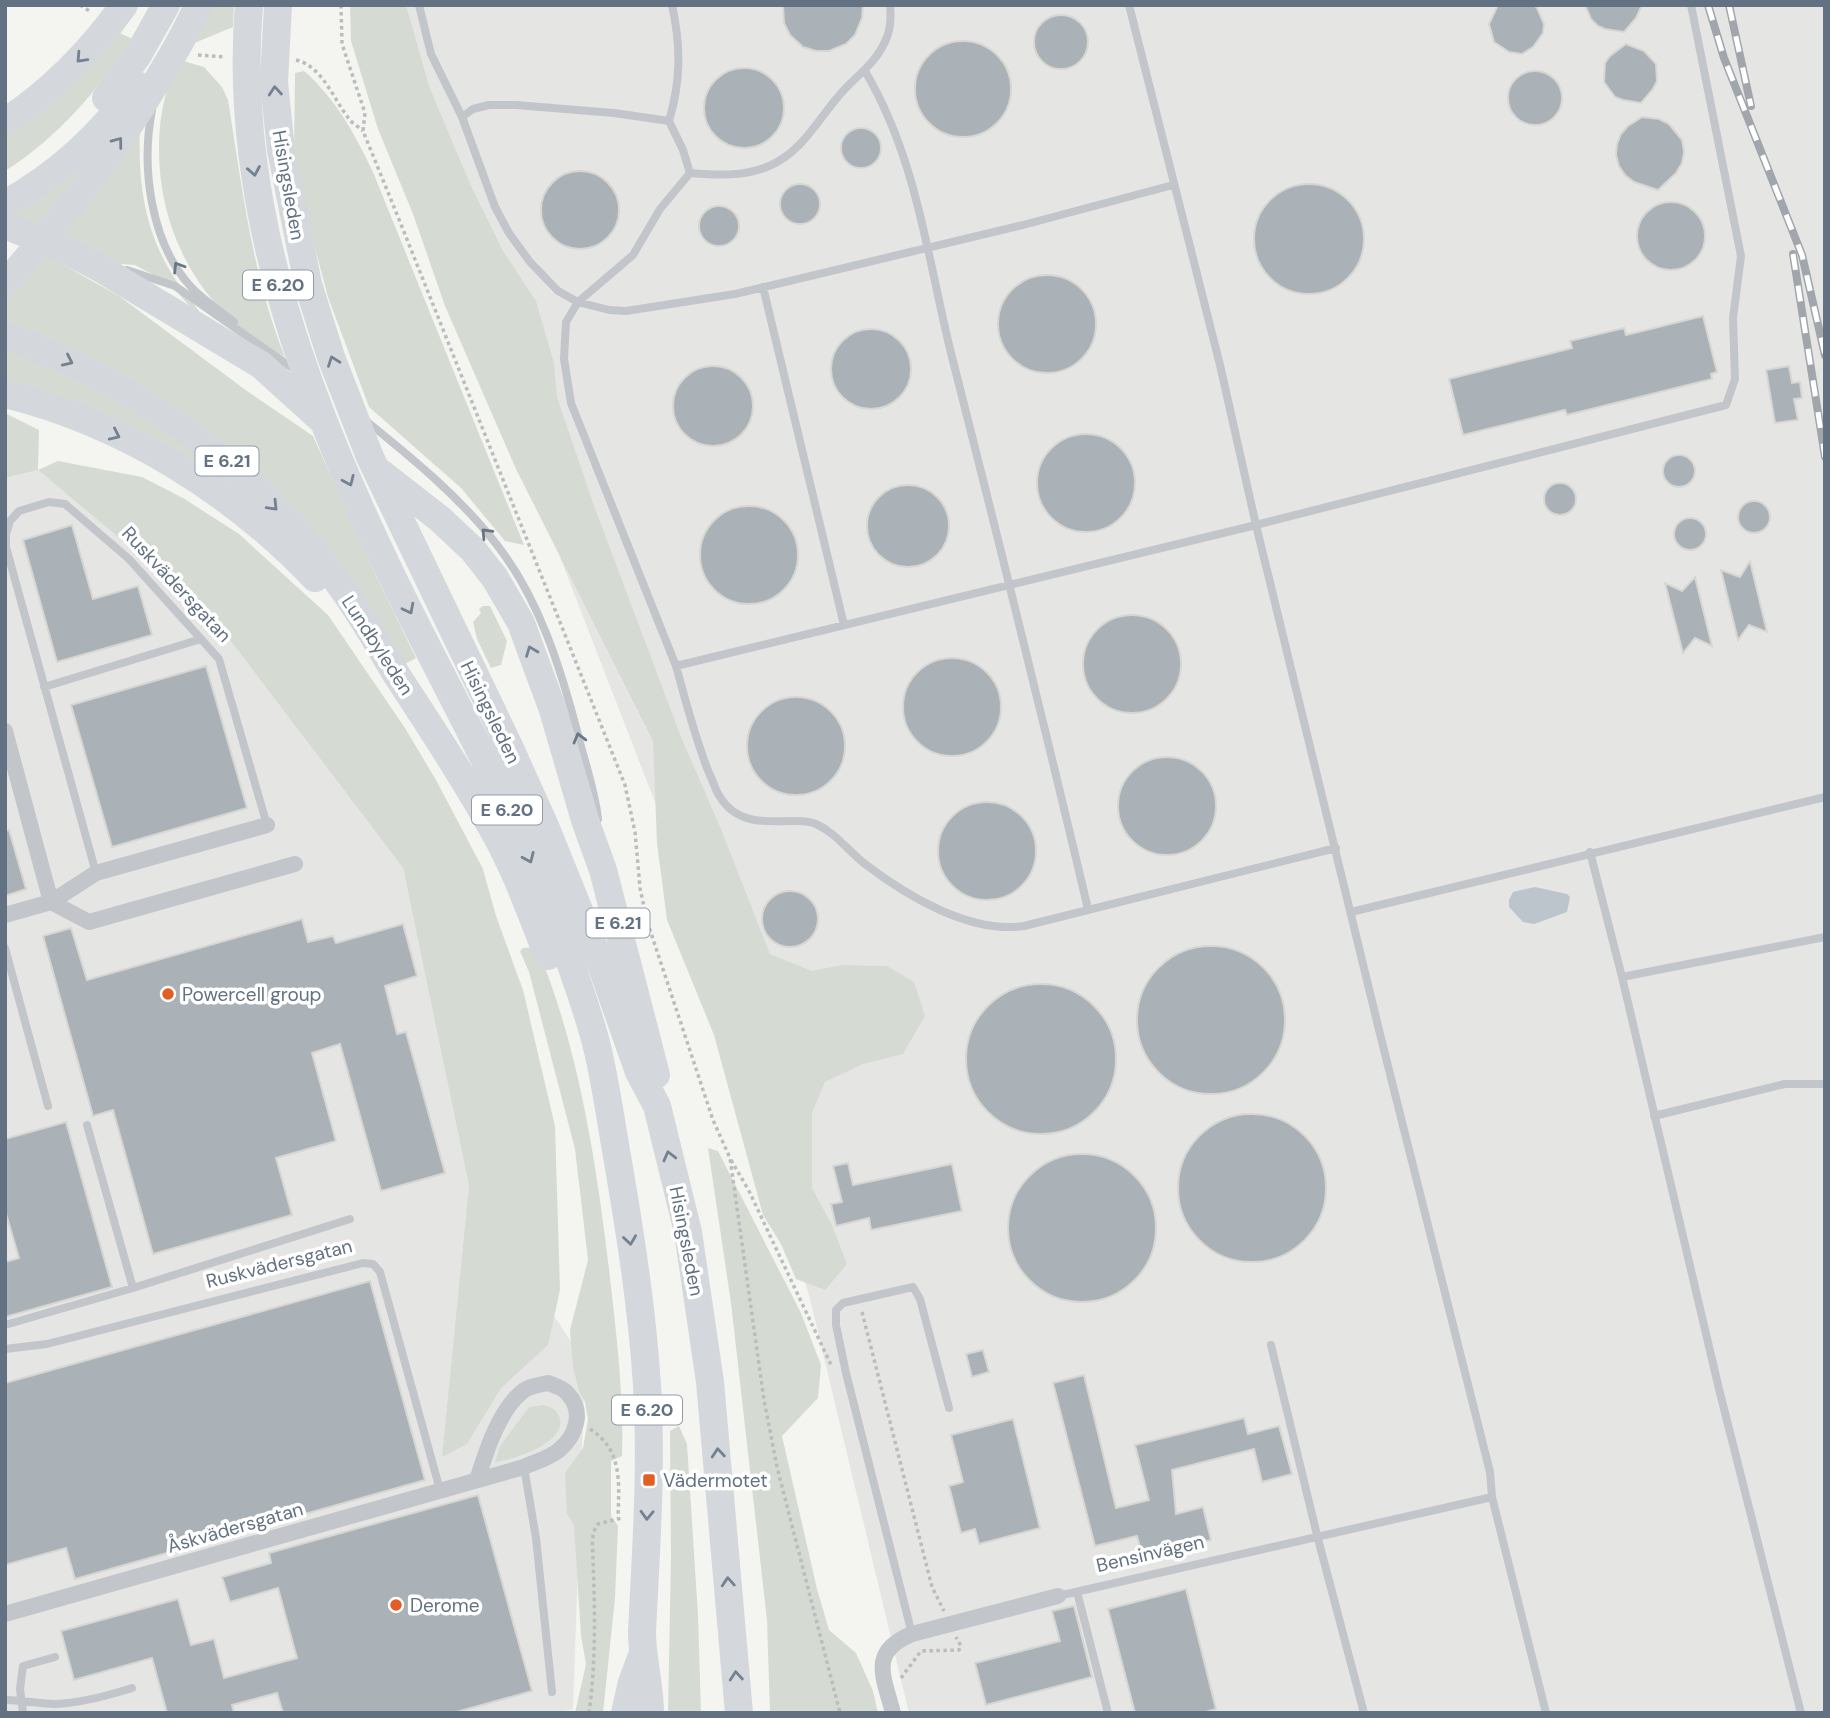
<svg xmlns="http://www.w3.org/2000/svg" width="1830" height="1718" font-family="'DM Sans',sans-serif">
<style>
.built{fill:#e5e6e4}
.green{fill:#d5dbd2}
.water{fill:#bbc5cb}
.building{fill:#aab1b7;stroke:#d6d6d3;stroke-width:2}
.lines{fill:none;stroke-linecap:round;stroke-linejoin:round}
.path{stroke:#babcbe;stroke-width:3.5;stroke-dasharray:3.5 3.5;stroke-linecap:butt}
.lane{stroke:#c2c5c9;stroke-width:8}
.street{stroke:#c2c5c9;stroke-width:16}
.primary{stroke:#d4d8dc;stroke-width:24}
.highway{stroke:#d4d8dc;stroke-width:28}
.rail-casing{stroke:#a0a6ac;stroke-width:8}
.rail{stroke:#fff;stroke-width:5;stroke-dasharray:16;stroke-linecap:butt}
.oneway{stroke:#748190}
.oneway2{stroke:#687686}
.poi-dot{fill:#e25e23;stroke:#fff;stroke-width:2.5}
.labels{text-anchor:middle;stroke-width:7;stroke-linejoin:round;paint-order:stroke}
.shield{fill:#fff;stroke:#929ca8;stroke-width:2}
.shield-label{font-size:18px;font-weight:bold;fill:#637282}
.street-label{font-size:19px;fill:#637282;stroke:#fff}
.poi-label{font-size:19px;fill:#637282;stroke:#fff;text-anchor:start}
</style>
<rect width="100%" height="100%" fill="#f4f5f0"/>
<path class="built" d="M371,5h1454v1708h-916l-99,-414 -145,-471 -271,-699z
M38,470l173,145 192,253 66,318 116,177 -12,346 -16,4h-552v-1235z"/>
<path class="green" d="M200,5h34l-1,22 -41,17z
M350,5h56l23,81 42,100 32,65 33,50 18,62 3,34 36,106 88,234 40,92 49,125 42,17 30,-6 45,1 27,16 11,34 -22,38 -40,10 -38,18 -13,31v75l20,37 15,39 -22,26 -29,-11 -15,-35 -18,-29 -49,-180 -47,-115 -10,-77 -4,-102 -137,-272 -71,-163 -32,-92 -35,-85 -27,-88z
M115,31l18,8c-36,51 -74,98 -128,132v-36z
M180,60l24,7 18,20 6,13c14,86 24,175 57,257 -81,-40 -127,-122 -126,-210 0,-30 6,-61 21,-87z
M304,71c32,28 51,63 69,101l151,373 -19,-4 -44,-53 -92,-81 -41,-110 -26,-98 -8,-45 1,-81z
M140,127c-2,56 4,104 35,152 8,12 18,23 26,35l-8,-4 -20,-23 -12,-8 -26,-14 -15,-1 -62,-30z
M90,160l-50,66 -31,-13z
M42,253l77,43 128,95 66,45 62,138 41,84 -13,7 -95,-137 -303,-203v-28z
M5,346l105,45 152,114 -257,-120z
M5,413l34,17 -1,40 20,-9 84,16 41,21 56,36 89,81 77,113 31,52 47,89 13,47 27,74 32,136 5,164 -12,55 -47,43 -34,56 -25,13 27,-271 -66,-318 -192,-253 -173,-145 -33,8z
M483,606h7l17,35 -6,24 -10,3 -14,-29 -4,-17 8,-9 -2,-4z
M537,947c42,102 59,214 72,322 7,62 15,124 13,187l-11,5v55l7,10 -3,72 -12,115h-28l11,-49 -5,-28 -7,-110 -7,-13 -2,-40 18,-25 5,-29 -3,-17 -6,-11 -6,-24 -3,-37 18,-70 -13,-111 -46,-177 -9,-21 3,-3z
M708,1148l10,3 83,162 20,52 -3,33 -36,38 35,153 12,41 27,23 17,38 5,22h-108l-3,-93 -36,-317z
M544,1405c8,2 14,6 16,14 5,25 -47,41 -65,43l5,-16 29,-39z
M679,1426l8,18 11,171 3,98h-33l3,-156 -1,-126z"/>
<path class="water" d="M1535,887l32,7 3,3 -3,15 -33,12 -11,-2 -14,-15v-7l4,-8z"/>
<path class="building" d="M783,5h80l-1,13 -7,17 -9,9 -17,7h-13l-13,-4 -13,-12 -6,-12z
M1498,5h36l3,3 7,16 -1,9 -10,14 -11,7 -13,-2 -15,-10 -5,-18z
M1585,5h57l-6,13 -12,14 -19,-3 -7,-3 -7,-7z
M1034 42a27 27 0 1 1 54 0a27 27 0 1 1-54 0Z
M915 89a48 48 0 1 1 96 0a48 48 0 1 1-96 0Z
M1626,44l18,7 12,13 1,17 -4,8 -12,14 -18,-3 -8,-3 -11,-15 1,-19 5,-7z
M704 108a40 40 0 1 1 80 0a40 40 0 1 1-80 0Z
M1508 98a27 27 0 1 1 54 0a27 27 0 1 1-54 0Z
M1642,117l17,2 10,5 13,16 2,12 -2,11 -6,10 -18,17 -24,-8 -9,-7 -6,-9 -3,-11 1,-11 4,-10 7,-8z
M841 148a20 20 0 1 1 40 0a20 20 0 1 1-40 0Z
M541 210a39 39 0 1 1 78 0a39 39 0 1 1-78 0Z
M1254 239a55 55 0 1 1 110 0a55 55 0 1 1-110 0Z
M780 204a20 20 0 1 1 40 0a20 20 0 1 1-40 0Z
M1637 236a34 34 0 1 1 68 0a34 34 0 1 1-68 0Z
M699 226a20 20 0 1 1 40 0a20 20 0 1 1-40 0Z
M998 324a49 49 0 1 1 98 0a49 49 0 1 1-98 0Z
M1703,316l14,56 -6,2 1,5 -145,36 -2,-5 -102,25 -14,-56 123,-31 -2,-7 54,-13 2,7z
M831 369a40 40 0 1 1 80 0a40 40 0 1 1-80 0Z
M673 406a40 40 0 1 1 80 0a40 40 0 1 1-80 0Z
M1789,366l3,17 8,-1 2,16 -8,1 4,21 -23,3 -9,-53z
M1037 483a49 49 0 1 1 98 0a49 49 0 1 1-98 0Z
M1663 471a16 16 0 1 1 32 0a16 16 0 1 1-32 0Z
M1544 499a16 16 0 1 1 32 0a16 16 0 1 1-32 0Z
M867 526a41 41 0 1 1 82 0a41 41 0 1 1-82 0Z
M1738 517a16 16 0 1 1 32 0a16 16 0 1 1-32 0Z
M700 555a49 49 0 1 1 98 0a49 49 0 1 1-98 0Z
M1674 534a16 16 0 1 1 32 0a16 16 0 1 1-32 0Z
M72,525l21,74 45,-13 14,49 -95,27 -34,-122z
M1750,561l17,71 -18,-7 -11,15 -17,-70 19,7z
M1695,577l17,69 -17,-8 -12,15 -18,-70 17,8z
M1083 664a49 49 0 1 1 98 0a49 49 0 1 1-98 0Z
M903 707a49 49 0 1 1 98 0a49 49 0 1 1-98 0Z
M206,666l41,142 -135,39 -41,-142z
M747 746a49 49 0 1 1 98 0a49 49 0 1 1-98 0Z
M1118 806a49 49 0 1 1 98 0a49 49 0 1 1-98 0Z
M938 851a49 49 0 1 1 98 0a49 49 0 1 1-98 0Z
M9,830l17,59 -21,7v-65z
M762 919a28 28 0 1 1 56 0a28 28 0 1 1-56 0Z
M302,919l6,23 25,-6 3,7 67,-19 14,52 -32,10 12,48 9,-2 39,141 -64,18 -41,-147 -28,9 24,88 -60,17 16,57 -139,39 -40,-144 -20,6 -50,-180 28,-8 16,52z
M1137 1020a74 74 0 1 1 148 0a74 74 0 1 1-148 0Z
M966 1059a75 75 0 1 1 150 0a75 75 0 1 1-150 0Z
M1178 1188a74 74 0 1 1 148 0a74 74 0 1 1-148 0Z
M66,1122l46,165 -107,30v-55l14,-4 -14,-48v-71z
M1008 1228a74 74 0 1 1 148 0a74 74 0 1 1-148 0Z
M848,1163l5,22 99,-21 10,47 -91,19 -2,-12 -33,8 -5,-22 11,-2 -9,-36z
M370,1281l55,199 -350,99 -9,-31 -61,17v-182z
M983,1350l6,22 -17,5 -6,-23z
M1084,1375l32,133 33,-8 -14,-55 109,-27 4,16 31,-8 13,48 -30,8 -8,-33 -82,21 4,44 27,-7 8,33 -68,18 -6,-22 -42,10 -42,-163z
M1013,1419l27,109 -61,16 -4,-15 -14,4 -12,-47 14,-4 -12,-47z
M478,1495l54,196 -79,22h-170l-6,-20 -45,12 2,8h-67l-15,-55 -78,22 -13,-49 117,-32 13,46 23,-6 10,39 73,-20 -19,-70 -48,14 -8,-25 49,-14 -2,-10z
M1186,1589l30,120 -14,4h-67l-27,-104z
M1074,1606l18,71 -106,28 -11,-42 85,-22 -8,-30z"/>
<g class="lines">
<path class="path" d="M80,5l11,7
M341,5l1,39 23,69 -2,18 33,81 229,573 10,47 5,56 7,33 66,199 17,38 34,242 13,67 63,246
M198,55l27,2
M296,60c27,6 38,41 54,60 3,4 9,7 13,11
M731,1160l18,31 83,176
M862,1312l70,275 12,24
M590,1429c33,21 29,54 28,89
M901,1678l20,-27 38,-1 2,-4 -5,-9
M589,1713c7,-51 6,-102 4,-153 0,-12 -3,-26 5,-36l24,-6"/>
<path class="lane" d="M419,5l12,49 31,63 33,90 14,26 21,29 28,29 20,11 31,8 17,1 109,-17 288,-69 150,-40
M672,5c9,41 9,76 -3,116l14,29 7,23 -30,36 -27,46 -55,47 -12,20 -2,37 7,44 105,263 580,-141 470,-120 9,-26 -2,-61 8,-62 -50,-251
M1129,5l91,360 36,160 126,517 108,430 2,25 54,216
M865,71c52,88 62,185 86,282 47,185 93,370 137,556
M152,110c-11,57 -2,133 40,178 12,12 28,23 42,34
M462,117l11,-8 16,-4h27l98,8 55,8
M690,173c26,2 54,4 79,-7 35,-15 50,-49 74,-75 17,-18 35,-30 44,-54 4,-10 4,-21 3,-32
M127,270l48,16 123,86
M763,287l81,338
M365,420c47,38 95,77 132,125 42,54 63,121 80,186 7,29 18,59 21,88
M676,666c10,36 19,72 33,107 4,7 6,17 11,24 16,26 42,25 70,24 9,0 18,-1 26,3 20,9 32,27 49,40 42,32 105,70 159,62l312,-78
M44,687l157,-48
M1590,852l32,125 97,412 82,324
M96,873l-90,-326v-13l4,-13 9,-10 30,-9 16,2 64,55 90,100 48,166
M1351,912l474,-115
M5,948l43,158
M1622,977l203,-40
M1654,1116l131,-32h40
M87,1125l46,163
M5,1325l128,-37 217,-69
M1271,1345l46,190 47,178
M5,1349l42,-5 316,-81 10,1 7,8 60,218
M524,1467l12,71 16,154
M1077,1592l31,121
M1058,1596l434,-99
M912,1634l-66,-261 -10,-48v-15l7,-7 70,-16 7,12 29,109
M5,1700c17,0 34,4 50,4 27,-1 52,-8 77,-16
M23,1713l-3,-24 3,-23 32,-9"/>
<path class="street" d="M5,731l46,171 38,20 206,-58
M5,915l46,-13 45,-29 171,-48
M5,1614l519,-147c11,-5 26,-9 35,-17 17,-14 26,-39 8,-57 -4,-5 -14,-8 -19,-10 -8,2 -20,3 -26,9 -23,18 -36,60 -45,88
M893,1713c-9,-36 -25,-61 19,-79l146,-38"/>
<path class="primary" d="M623,1713l7,-31 12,-32"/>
<path class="highway" d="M249,5c-16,189 50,374 129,542 56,121 126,237 173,362 15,43 32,86 44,130 10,38 15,78 22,117 13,76 25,152 30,229 5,82 -1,165 -5,247 0,27 8,53 8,81
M278,5l-4,77 7,68 27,134 23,73 39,100 138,287 37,82 58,144 36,102 18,34 31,126 22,150 29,331
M106,98l32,-43 28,-50
M5,122c47,-31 86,-71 119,-117
M5,204c53,-29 97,-70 132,-119
M5,225l62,26 33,17 161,97 61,55
M5,284c56,-64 109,-130 152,-203 15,-25 30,-49 41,-76
M5,336c143,51 269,145 352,274 15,22 27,45 41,67 34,52 68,104 98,158 21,38 36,81 52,121
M5,394c118,29 227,97 310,184
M381,473l59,46 33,31 22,28 26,45 32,87 32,110 18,50 53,205"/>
<g class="rail-casing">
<path id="rail" d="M1708,5l16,53 78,197 23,100
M1729,5l22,101
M1793,254l32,203"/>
</g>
<use href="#rail" class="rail"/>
</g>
<defs><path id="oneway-chevron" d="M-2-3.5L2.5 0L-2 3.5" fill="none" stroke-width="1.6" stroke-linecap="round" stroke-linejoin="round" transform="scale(1.75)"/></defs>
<g class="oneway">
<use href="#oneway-chevron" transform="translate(81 58) rotate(133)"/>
<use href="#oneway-chevron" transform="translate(275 91) rotate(-95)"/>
<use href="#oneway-chevron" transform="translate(118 142) rotate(-53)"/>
<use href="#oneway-chevron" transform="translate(254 171) rotate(80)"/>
<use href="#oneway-chevron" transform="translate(68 361) rotate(25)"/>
<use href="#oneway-chevron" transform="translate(333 361) rotate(-110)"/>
<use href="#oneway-chevron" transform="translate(115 435) rotate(25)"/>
<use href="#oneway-chevron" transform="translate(349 481) rotate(66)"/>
<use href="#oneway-chevron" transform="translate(273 506) rotate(46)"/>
<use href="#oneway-chevron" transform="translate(409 609) rotate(63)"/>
<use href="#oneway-chevron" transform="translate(531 651) rotate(-111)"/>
<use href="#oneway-chevron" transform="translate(529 858) rotate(66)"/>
<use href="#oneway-chevron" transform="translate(669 1156) rotate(-104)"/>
<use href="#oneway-chevron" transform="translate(630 1240) rotate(82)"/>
<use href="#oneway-chevron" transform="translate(718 1453) rotate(-95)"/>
<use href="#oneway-chevron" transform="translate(647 1515) rotate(92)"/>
<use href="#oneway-chevron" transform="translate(728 1582) rotate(-94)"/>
<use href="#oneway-chevron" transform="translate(736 1676) rotate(-95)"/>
</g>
<g class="oneway2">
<use href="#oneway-chevron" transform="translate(178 267) rotate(-122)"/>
<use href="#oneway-chevron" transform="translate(486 533) rotate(-133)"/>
<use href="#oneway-chevron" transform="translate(579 738) rotate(-105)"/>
</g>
<g class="poi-dot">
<circle cx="168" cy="994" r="7"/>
<rect x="642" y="1473" width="14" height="14" rx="3.5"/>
<circle cx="396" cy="1605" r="7"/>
</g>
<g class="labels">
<g class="shield">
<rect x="243" y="270.5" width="70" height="29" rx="5"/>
<rect x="195.5" y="446.5" width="63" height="29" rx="5"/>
<rect x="472" y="795.5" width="70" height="29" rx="5"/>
<rect x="586.5" y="908.5" width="63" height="29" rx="5"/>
<rect x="612" y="1395.5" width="70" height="29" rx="5"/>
</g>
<g class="shield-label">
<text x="278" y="291">E 6.20</text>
<text x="227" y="467">E 6.21</text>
<text x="507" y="816">E 6.20</text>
<text x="618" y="929">E 6.21</text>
<text x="647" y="1416">E 6.20</text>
</g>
<g class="street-label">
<text transform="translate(289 185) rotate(80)" y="7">Hisingsleden</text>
<text transform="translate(177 584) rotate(47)" y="7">Ruskvädersgatan</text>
<text transform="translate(378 645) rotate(57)" y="7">Lundbyleden</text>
<text transform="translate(491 712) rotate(64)" y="7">Hisingsleden</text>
<text transform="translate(687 1241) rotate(79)" y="7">Hisingsleden</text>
<text transform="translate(279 1263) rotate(-14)" y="7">Ruskvädersgatan</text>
<text transform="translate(235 1527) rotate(-16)" y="7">Åskvädersgatan</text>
<text transform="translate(1150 1553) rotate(-13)" y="7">Bensinvägen</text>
</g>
<g class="poi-label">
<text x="182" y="1001">Powercell group</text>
<text x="663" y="1487">Vädermotet</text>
<text x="410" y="1612">Derome</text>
</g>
</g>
<rect width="1830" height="1718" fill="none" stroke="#637282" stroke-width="14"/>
</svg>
